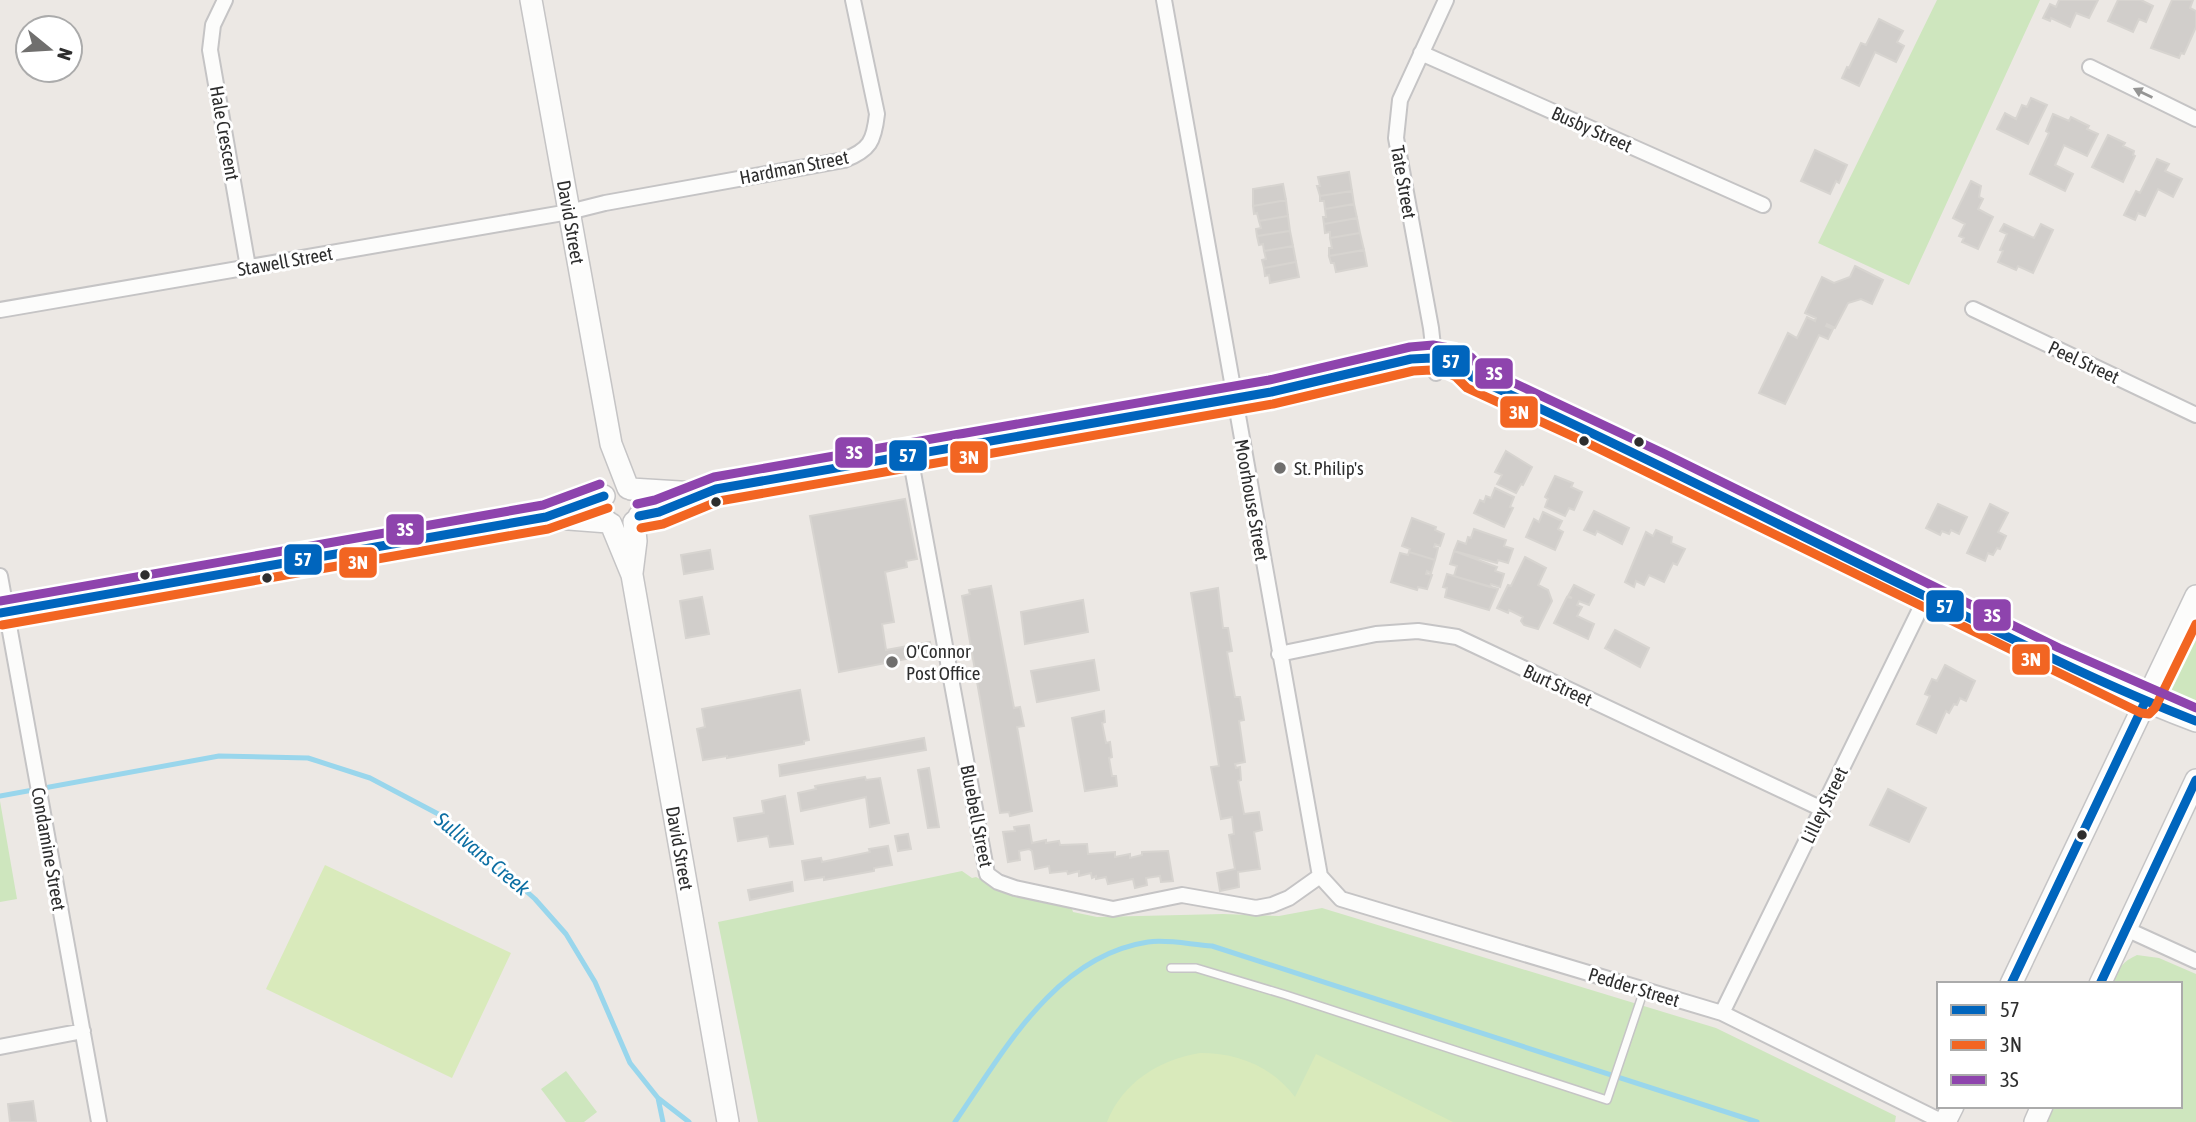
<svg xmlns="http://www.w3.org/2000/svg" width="2196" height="1122" font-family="'Asap Condensed',sans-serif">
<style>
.green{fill:#cee6be}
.pitch{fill:#d9eabb}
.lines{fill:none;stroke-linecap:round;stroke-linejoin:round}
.stream{stroke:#99d6ec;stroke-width:5}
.building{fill:#d1cecb;stroke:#d7d4d0;stroke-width:2}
.lane-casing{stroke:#c5c4c5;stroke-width:10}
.street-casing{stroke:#c5c4c5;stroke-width:18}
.secondary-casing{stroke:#c5c4c5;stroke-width:24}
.lane{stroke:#fcfcfb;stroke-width:7}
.street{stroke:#fcfcfb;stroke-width:14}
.secondary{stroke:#fcfcfb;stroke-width:21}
.bus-1-casing{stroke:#fff;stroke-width:14}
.bus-2-casing{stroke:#fff;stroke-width:14}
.bus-3-casing{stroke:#fff;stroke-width:14}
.bus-1{stroke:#0065bd;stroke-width:9}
.bus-2{stroke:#f26522;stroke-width:9}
.bus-3{stroke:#8e44ad;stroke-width:9}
.oneway{fill:#959594}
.bus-dot{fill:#2e2e2e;stroke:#fff;stroke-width:2.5}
.poi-dot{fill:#706f6e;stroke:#fff;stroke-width:2.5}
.labels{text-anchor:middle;stroke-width:6;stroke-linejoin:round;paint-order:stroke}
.street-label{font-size:19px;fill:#2e2e2e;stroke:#fff}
.poi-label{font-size:19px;fill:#2e2e2e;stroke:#fff;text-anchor:start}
.water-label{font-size:21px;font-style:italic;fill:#0d6fa3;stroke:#fff}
.line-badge{stroke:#fff;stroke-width:2.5}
.badge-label{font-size:19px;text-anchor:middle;font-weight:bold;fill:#fff}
</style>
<rect width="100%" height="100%" fill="#ece8e4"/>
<path class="green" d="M1937,0h103l-131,285 -91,-42z
M2196,628v75l-27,-8 -2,-3z
M0,801l17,98 -17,3z
M962,871l10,7 4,-1 15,8 81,24 1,3 24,5 126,-3 56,2 43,-8 394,120 180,88 -1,6h-1137l-40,-200z
M2137,955l22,3 37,16v148h-151l8,-16h127v-122h-69c6,-14 12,-23 26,-29z
M566,1071l31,41 -13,10h-18l-25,-33z"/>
<path class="pitch" d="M325,865l186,88 -59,125 -186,-89z
M1200,1053c38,0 71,13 95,44l21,-43 137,68h-346c16,-40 52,-62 93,-69z"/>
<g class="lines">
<path class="stream" d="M0,796l219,-40 89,2 62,20 72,38 93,83 31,35 29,48 35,81 28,35 31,24
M658,1098l5,24
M955,1122c49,-71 100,-166 193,-180 20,-3 44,3 64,4l545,176"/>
</g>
<path class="building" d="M2059,0h39l-9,18 -13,-5 -6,14 -19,-9 -1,3 -7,-3 7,-14 6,3z
M2118,0h23l12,6 -7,16 -7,-3 -6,13 -25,-11z
M2172,0h21l-3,8 6,3v16l-12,27 -3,-1 -2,5 -28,-10z
M1879,19l24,12 -6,11 7,4 -8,16 -21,-10 -16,34 -17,-8 5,-11 2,1 12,-25 5,2z
M2031,98l16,7 -19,39 -31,-15 8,-16 11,6 6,-14 5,2z
M2053,114l16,7 2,-4 18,9 -2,3 11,5 -11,22 -23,-11 -9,20 18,9 -8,17 -35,-17 19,-41 -3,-2z
M2108,135l17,8 -2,3 11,5 -1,4 2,1 -12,26 -31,-15z
M1815,150l32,15 -8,18 -3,-2 -6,13 -29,-13z
M2157,159l12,5 -4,7 17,8 -9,18 -15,-8 -13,27 -7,-3 -3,7 -11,-5 12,-24 4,2z
M1349,172l3,19 -32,5 -3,-10h3l-2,-9z
M1971,181l10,5 -2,11 4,2 -5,10 15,8 -15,32 -16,-7 2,-4 -5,-2 6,-12 -12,-6z
M1283,184l3,16 -33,6v-17z
M1352,191l2,13 -29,5 -1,-8h-4v-5z
M1286,200l2,16 -29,5 -2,-8 -3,1 -1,-8z
M1354,204l3,14 -33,6 -1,-7h3l-1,-8z
M1288,216l2,15 -33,5 -1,-7 5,-1 -2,-7z
M1357,218l3,15 -30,5v-6l-5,1 -1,-9z
M2004,224l30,14 7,-14 12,6 -20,43 -15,-7 -2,4 -18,-8 5,-11 -3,-1 7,-16 -7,-3z
M1290,231l3,15 -29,5 -1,-7 -4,1 -2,-9z
M1360,233l4,17 -35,6v-8h3l-2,-10z
M1293,246l3,16 -32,6 -2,-8 4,-1 -2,-8z
M1364,250l3,16 -31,6 -2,-9h-3l-2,-7z
M1296,262l3,15 -29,6 -1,-8 -4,1 -1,-8z
M1855,266l28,14 -11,24 -11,-5 -13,4 -13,25 -8,-4 -1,2 7,3 -5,10 -9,-4 -34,69 -26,-11 29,-60 9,5 10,-21 8,4 1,-3 -11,-5 17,-36 12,6 16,-6z
M1506,451l26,16 -9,18 -2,-1 -5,9 -19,-9 5,-9 -7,-3z
M1555,476l18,7 -2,4 11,5 -8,18 -5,-2 -4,8 -20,-9 3,-8 -3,-2z
M1495,488l19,9 -4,10 3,1 -9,19 -30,-14 6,-13 4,2 2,-6 5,2z
M905,499l12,60 -11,2 1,6 -22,5 9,50 -12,2 4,26 44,-8 2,12 -93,18 -29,-156z
M1938,504l29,13 -8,17 -8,-4 -2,4 -7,-3 -2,4 -14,-7z
M1990,504l18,9 -10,19 8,4 -6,13 -3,-1 -4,7 -5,-2 -3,8 -18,-8z
M1594,511l35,17 -7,16 -25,-13 -2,4 -11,-5z
M1543,512l19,9 -4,8 5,3 -8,18 -29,-13 8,-18 5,3z
M1412,518l24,9 -1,3 9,4 -4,12 -5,-2 -1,3 4,1 -3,12 -26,-8 1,-3 -8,-3z
M1474,529l32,11 -2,6 9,3 -5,14 -10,-3 -1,3 -43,-12 4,-10 8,3 2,-7 3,1z
M1656,530l16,7 -1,6 14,6 -8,16 -4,-2 -9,19 -15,-7 -5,10 -8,-4 -2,6 -9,-5 21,-50 7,4z
M710,550l3,19 -29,5 -3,-19z
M1454,551l43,16 -2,4 9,3 -4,13 -9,-3 -1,3 -36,-11 3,-10 -7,-2z
M1409,552l26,8 -4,13 -4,-2 -1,3 6,1 -5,14 -9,-2 -1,3 -26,-8 9,-29 8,2z
M1525,557l21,11 -8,17 10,5 4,11 -14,28 -14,-4 -3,-4 2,-4 -14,-7 -1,3 -11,-5 11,-23 3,1z
M1447,574l51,15 -9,21 -44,-13 2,-9 -4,-1z
M1574,585l20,10 -5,10 -10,-4 -2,4 5,2 -5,9 17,8 -6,15 -34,-16 13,-26 5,1 -4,-2z
M991,586l23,122 6,-1 4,19 -7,1 15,84 -22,5 -1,-4 -9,1 -38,-217 8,-2 -1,-4z
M1218,588l5,40h5l4,23 -5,1 8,45h5l4,23 -5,1 6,41 -10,2 1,4 4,-1 1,13 -3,1 6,33 15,-2 3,18 -8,2 6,37 -22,3 1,15 -19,4 -3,-18 18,-4 -6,-34 5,-1 -2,-17 -11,2 -10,-52 8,-1 -28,-173z
M702,597l7,37 -23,4 -6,-37z
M1083,600l5,32 -63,12 -4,-32z
M1615,630l34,18 -9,19 -35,-19z
M1094,660l5,30 -62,12 -6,-31z
M1945,665l30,16 -9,20 -6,-3 -3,7 -3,-1 -5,9 -3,-2 -10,22 -19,-9 13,-28 -5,-2 7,-15 5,2z
M800,690l9,50 -5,1v3l-77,14v-2l-24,4 -6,-31 8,-2 -3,-18z
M1104,711l1,11 -3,1 4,20 4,-1 2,15 -3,1 3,18h4l1,10 -32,5 -13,-73z
M924,738l2,12 -146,26 -1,-11z
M929,768l10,59 -11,1 -10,-58z
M865,777l1,3 14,-2 9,45 -19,4 -4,-30 -65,14 -3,-18 18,-4 -1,-3z
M1888,789l38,19 -17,34 -39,-17z
M785,796l8,48 -23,3 -2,-11 -30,5 -4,-23 30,-5 -2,-12z
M1029,825l3,18 14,-3v3l13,-2 1,4 27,-1 1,10 27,-2v5l15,-3v4l12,-3v-3l26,-1 5,30 -12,1 -1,-6 -14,2 1,7 -12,3 -2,-9 -25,5 -2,-7 -10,2v-3l-4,2 -1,-5 -12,3v-5l-11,3 -1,-3 -17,2 -1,-7 -14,3 -3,-18 -3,-2 -10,2 1,9 -12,2 -5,-30 12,-1 -1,-4z
M908,834l3,15 -13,2 -3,-15z
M888,846l4,19 -18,3v3l-50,9v-3l-19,3 -3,-19 19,-3 1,4 48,-10 -1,-3z
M792,882l1,9 -43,9 -2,-10z
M33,1101l3,21h-26l-2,-18z"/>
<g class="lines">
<g class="lane-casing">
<path id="lane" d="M1171,968h25l90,27 321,105 37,-110"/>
</g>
<g class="street-casing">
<path id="street" d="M225,0l-12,25 -3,25 38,217
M1164,0l156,876 21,23 381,114 221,109
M1421,53l342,152
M2090,67l106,52
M1973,309l223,106
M0,310l569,-98 36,-9 239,-43c26,-10 30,-19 33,-46l-24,-114
M1436,373l-5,-45 -35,-190 4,-38 46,-100
M910,456l77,418 11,8 17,6 98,21 69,-14 74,13 16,-3 17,-7 31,-22
M0,576l99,546
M1279,654l97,-20 42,-3 39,6 365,172
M2126,929l70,32
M1722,1013l204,-416
M0,1047l83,-16"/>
</g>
<g class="secondary-casing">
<path id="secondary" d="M531,0l80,444 17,44
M631,489l65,4
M639,516l20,-4 57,-23 59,-9 496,-88 112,-25c21,-9 56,-15 77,-2 5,2 9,8 12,12 168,75 331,161 497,241 75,36 149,74 227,103
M556,518l52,4
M611,524l21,51 96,547
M632,573l4,-32 -2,-19
M0,613l546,-96 58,-21
M2011,984l185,-388
M2100,984l96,-204
M1945,1122l8,-16
M2035,1122l7,-16"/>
</g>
<use href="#lane" class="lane"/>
<use href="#street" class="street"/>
<use href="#secondary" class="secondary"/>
<g class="bus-1-casing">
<path id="bus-1" d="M639,516l20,-4 57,-23 555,-97 140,-33 21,-1 20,3 12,6 8,10c155,70 306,148 459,222 87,43 174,87 265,122
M0,613l546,-96 58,-21
M2011,984l134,-282
M2100,984l96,-204"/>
</g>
<g class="bus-2-casing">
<path id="bus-2" d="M641,528l22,-4 56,-23 554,-97 140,-33 18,-1 16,3 9,4 11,11 116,53 558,272 8,1 6,-6 41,-84
M2,625l546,-96 60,-21"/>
</g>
<g class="bus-3-casing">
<path id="bus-3" d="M637,504l18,-4 59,-23 555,-97 141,-33 23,-2 22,4 16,8 9,10 185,87 394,194 137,60
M0,601l543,-96 57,-21"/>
</g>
<use href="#bus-1" class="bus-1"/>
<use href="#bus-2" class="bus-2"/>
<use href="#bus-3" class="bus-3"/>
</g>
<defs><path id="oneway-solid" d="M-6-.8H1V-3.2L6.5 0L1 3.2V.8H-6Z" transform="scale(1.75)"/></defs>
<use class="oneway" href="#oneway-solid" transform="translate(2143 93) rotate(-154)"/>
<g class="bus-dot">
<circle cx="1584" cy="441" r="6"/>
<circle cx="1639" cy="442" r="6"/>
<circle cx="716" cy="502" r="6"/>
<circle cx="145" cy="575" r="6"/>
<circle cx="267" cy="578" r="6"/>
<circle cx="2082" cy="835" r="6"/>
</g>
<g class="poi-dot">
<circle cx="1280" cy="468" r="7"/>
<circle cx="892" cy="662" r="7"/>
</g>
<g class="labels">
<g class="street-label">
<text transform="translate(1592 129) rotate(24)" y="7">Busby Street</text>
<text transform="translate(225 133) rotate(80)" y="7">Hale Crescent</text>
<text transform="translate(794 167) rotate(-11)" y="7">Hardman Street</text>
<text transform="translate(1404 182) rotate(80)" y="7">Tate Street</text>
<text transform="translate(571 222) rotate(80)" y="7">David Street</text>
<text transform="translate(285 261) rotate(-10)" y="7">Stawell Street</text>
<text transform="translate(2084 362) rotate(25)" y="7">Peel Street</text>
<text transform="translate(1252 500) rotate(80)" y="7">Moorhouse Street</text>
<text transform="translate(1558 685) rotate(25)" y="7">Burt Street</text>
<text transform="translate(1824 805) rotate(-64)" y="7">Lilley Street</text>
<text transform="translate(977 816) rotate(79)" y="7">Bluebell Street</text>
<text transform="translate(680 848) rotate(80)" y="7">David Street</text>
<text transform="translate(49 849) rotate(80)" y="7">Condamine Street</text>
<text transform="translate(1634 987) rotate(17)" y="7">Pedder Street</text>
</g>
<g class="poi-label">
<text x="1294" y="475">St. Philip's</text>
<text x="906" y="658">O'Connor<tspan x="906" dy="22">Post Office</tspan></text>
</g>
<g class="water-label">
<text transform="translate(482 854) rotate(40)" y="7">Sullivans Creek</text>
</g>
</g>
<g class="line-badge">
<rect x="1431" y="344" width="40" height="34" rx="7" fill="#0065bd"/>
<rect x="1474" y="357" width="40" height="33" rx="7" fill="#8e44ad"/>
<rect x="1499" y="395" width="40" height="34" rx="7" fill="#f26522"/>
<rect x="834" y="436" width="40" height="33" rx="7" fill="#8e44ad"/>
<rect x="888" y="439" width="40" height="33" rx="7" fill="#0065bd"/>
<rect x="949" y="440" width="40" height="34" rx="7" fill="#f26522"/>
<rect x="385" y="513" width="40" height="33" rx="7" fill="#8e44ad"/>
<rect x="283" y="543" width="40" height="33" rx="7" fill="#0065bd"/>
<rect x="338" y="546" width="40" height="33" rx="7" fill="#f26522"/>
<rect x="1925" y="589" width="40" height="34" rx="7" fill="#0065bd"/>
<rect x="1972" y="598" width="40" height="34" rx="7" fill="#8e44ad"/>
<rect x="2011" y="643" width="40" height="33" rx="7" fill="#f26522"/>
</g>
<g class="badge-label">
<text x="1451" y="368">57</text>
<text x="1494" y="380">3S</text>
<text x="1519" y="419">3N</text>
<text x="854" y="459">3S</text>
<text x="908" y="462">57</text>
<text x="969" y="464">3N</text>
<text x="405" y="536">3S</text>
<text x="303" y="566">57</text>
<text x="358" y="569">3N</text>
<text x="1945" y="613">57</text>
<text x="1992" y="622">3S</text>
<text x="2031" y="666">3N</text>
</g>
<rect x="1937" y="982" width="245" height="126" fill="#ffffff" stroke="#ababab" stroke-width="2"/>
<rect x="1951" y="1005" width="35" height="10" fill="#0065bd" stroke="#ababab" stroke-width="2"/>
<text x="2000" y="1017" font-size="21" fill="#2e2e2e">57</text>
<rect x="1951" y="1040" width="35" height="10" fill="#f26522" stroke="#ababab" stroke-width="2"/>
<text x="2000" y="1052" font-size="21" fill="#2e2e2e">3N</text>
<rect x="1951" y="1075" width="35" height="10" fill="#8e44ad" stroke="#ababab" stroke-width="2"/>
<text x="2000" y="1087" font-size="21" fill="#2e2e2e">3S</text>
<g transform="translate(49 49) rotate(108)"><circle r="33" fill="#ffffff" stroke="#ababab" stroke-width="2"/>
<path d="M0-5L12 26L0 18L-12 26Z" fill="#706f6e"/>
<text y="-10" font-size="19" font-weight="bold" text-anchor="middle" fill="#2e2e2e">N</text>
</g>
</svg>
